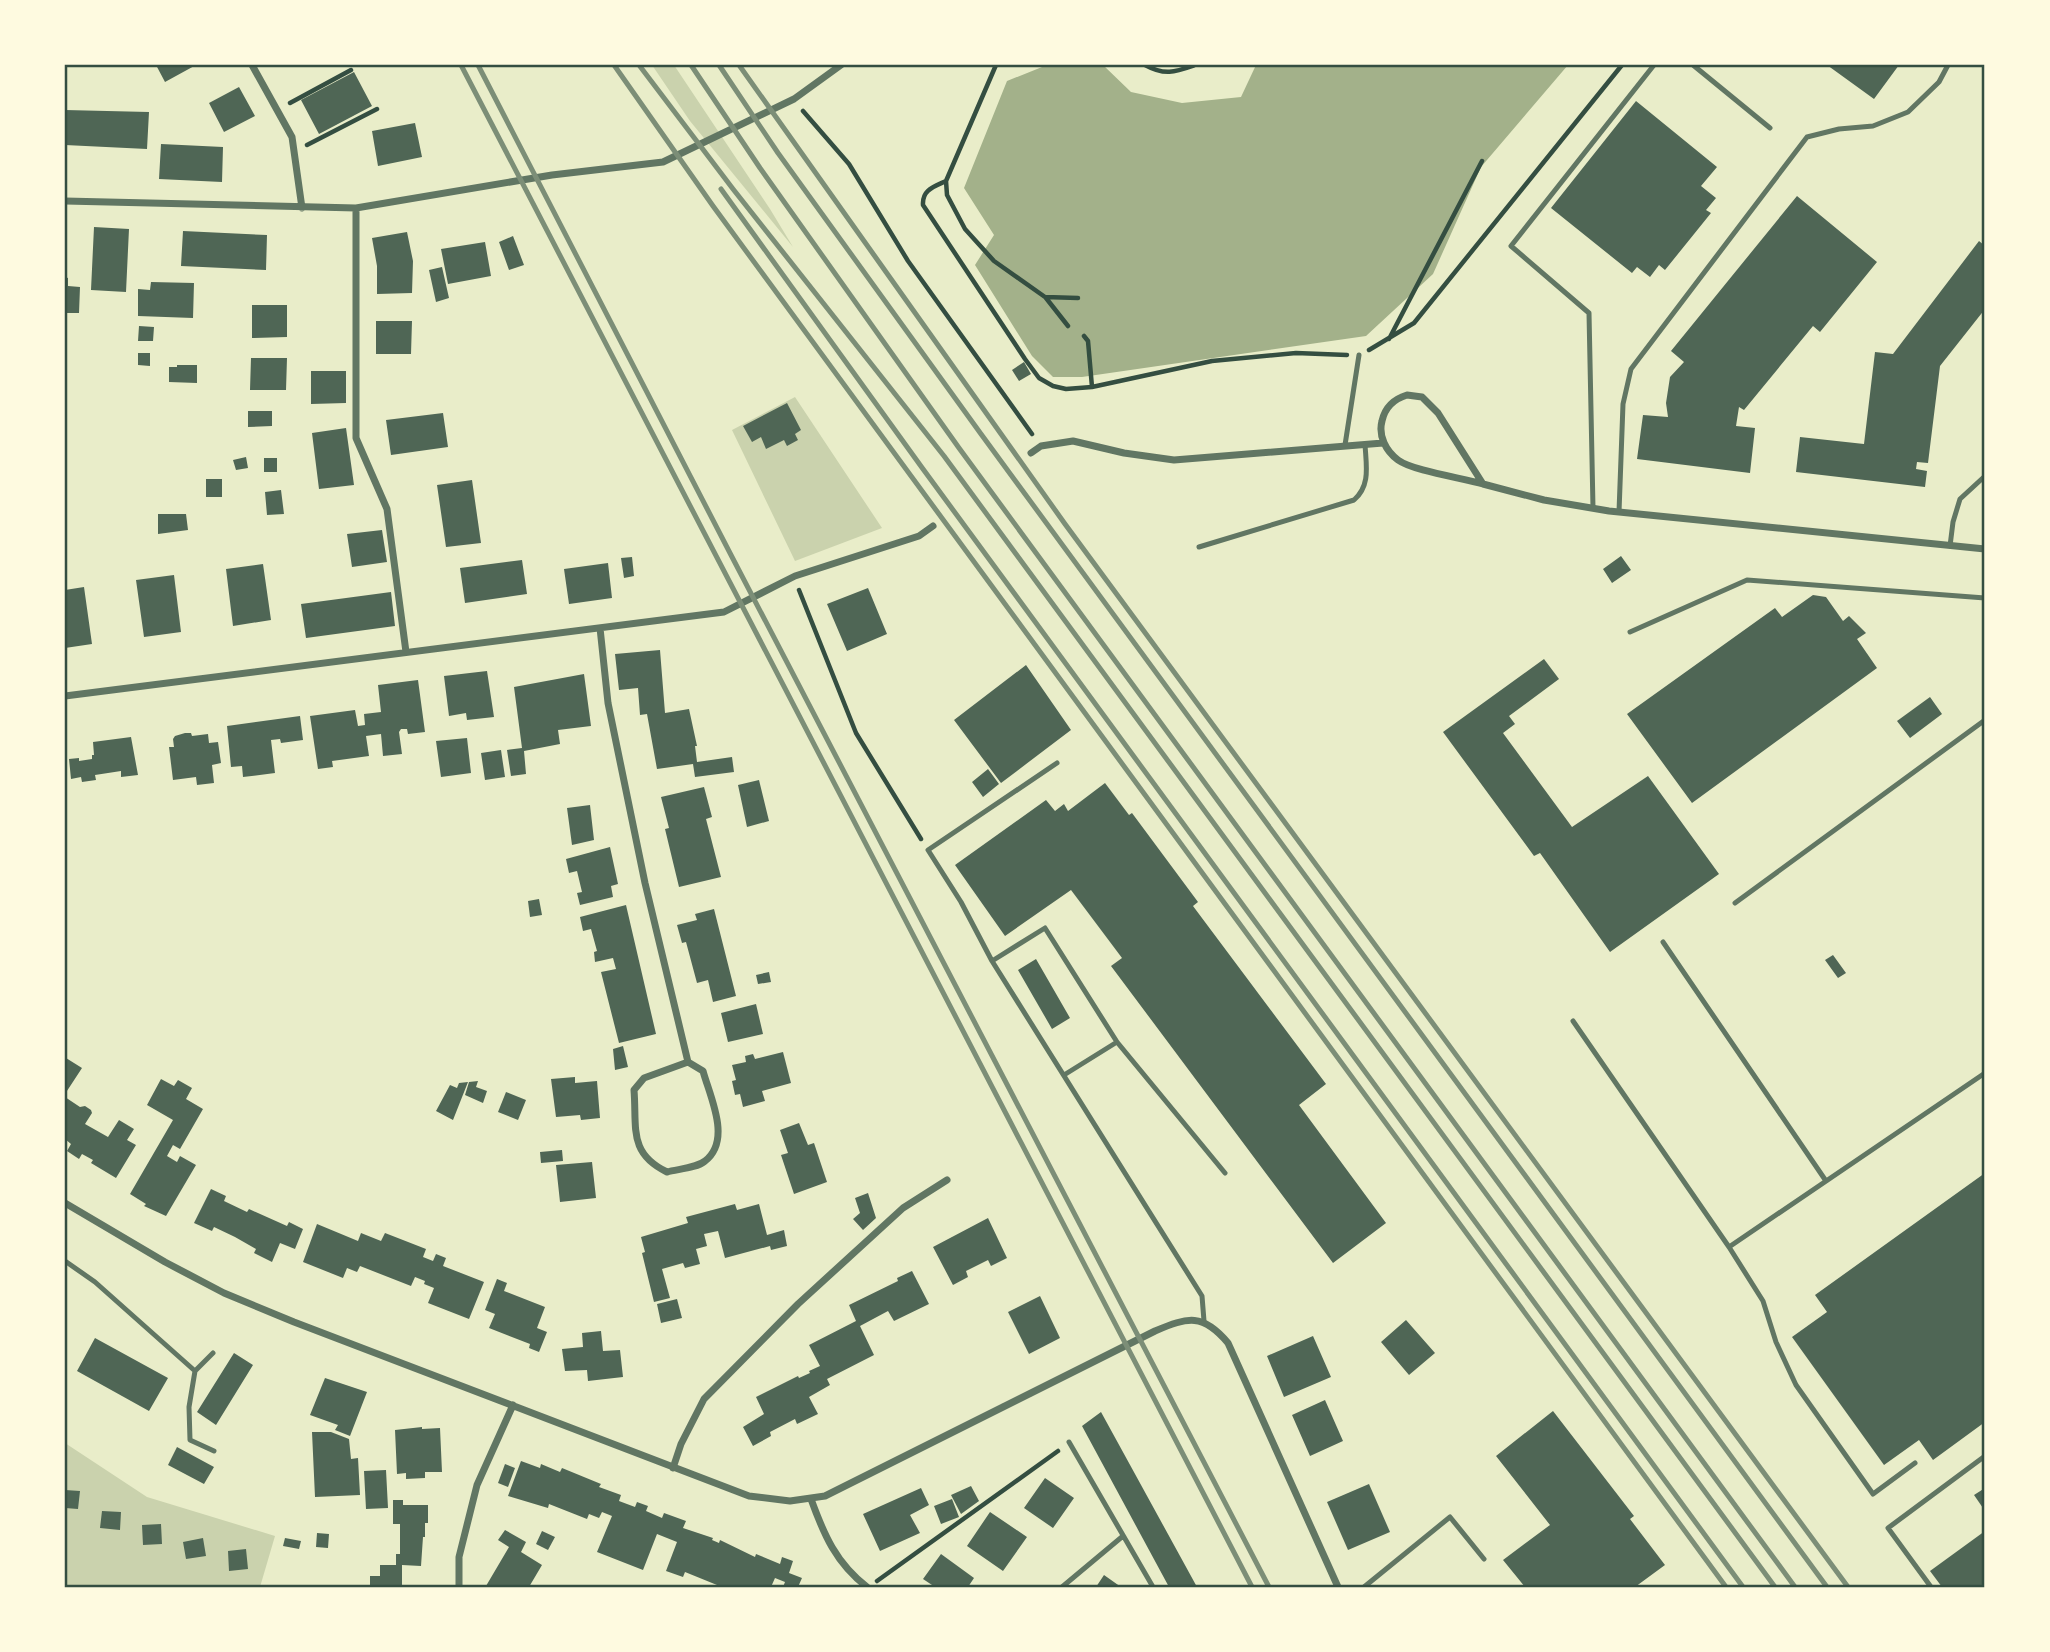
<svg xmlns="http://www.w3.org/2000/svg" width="2050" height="1652" font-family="Quicksand,sans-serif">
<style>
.green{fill:#cad2ad}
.water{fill:#a3b18a}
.building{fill:#4f6655}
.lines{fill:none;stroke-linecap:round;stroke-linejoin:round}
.path{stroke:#344e41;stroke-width:4.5}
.service{stroke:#617663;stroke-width:5}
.minor{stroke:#617663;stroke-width:7}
.rail{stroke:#7c8e77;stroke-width:5}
.neatline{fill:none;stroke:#344e41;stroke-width:2.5}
</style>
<rect width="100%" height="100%" fill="#e9edc9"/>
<path class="green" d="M652,65h22l96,144 23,38 -103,-126z
M795,397l87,131 -87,33 -63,-131z
M65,1443l82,54 128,39 -15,51h-195z"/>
<path class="water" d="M1047,65h56l28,27 51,11 59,-6 15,-32h312l-87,102 -48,107 -67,62 -284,41h-29l-21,-21 -57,-91 19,-30 -30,-47 43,-107z"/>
<path class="building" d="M156,65h40l-31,17z
M1827,65h72l-25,34z
M354,72l18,34 -53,28 -18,-34z
M239,87l16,29 -31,16 -15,-29z
M1636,101l81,66 -16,19 15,12 -10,12 5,3 -46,57 -6,-5 -9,12 -13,-10 -5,6 -81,-65z
M65,110l84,2 -2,37 -82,-4z
M415,123l7,34 -44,9 -6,-35z
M161,144l62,3 -1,35 -63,-3z
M1797,196l80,66 -57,70 -7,-6 -69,84 -5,-3 -3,19 19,2 -5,45 -113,-14 6,-44 25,2 -2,-14 4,-26 14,-15 -13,-11z
M94,227l35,2 -3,63 -35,-2z
M183,231l84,4 -1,35 -85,-4z
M407,232l6,29 -1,32 -35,1v-28l-5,-28z
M513,236l11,29 -15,5 -10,-28z
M1979,241l6,5v63l-45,57 -12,97 -11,-1 -1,7 11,2 -2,16 -129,-15 4,-35 64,7 11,-92 18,2z
M485,242l6,34 -43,8 -7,-35z
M442,267l7,31 -13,4 -7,-32z
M65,277l3,1v8l12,1 -1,26h-14z
M151,282l43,1 -1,35 -55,-2v-27l12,1z
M252,305h35v32l-35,1z
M376,321h36l-1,33h-35z
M139,326l15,1 -1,14h-15z
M138,353h12v13l-12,-1z
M251,358h36l-1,32h-36z
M1024,362l7,12 -12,7 -7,-11z
M177,365h20v18l-28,-1v-15h8z
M311,371h35v32l-35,1z
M787,403l14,27 -6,4 3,6 -11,6 -3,-6 -18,9 -5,-12 -9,5 -9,-16z
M248,411h24v15l-24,1z
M443,413l5,34 -57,8 -5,-35z
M346,428l8,57 -35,4 -7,-56z
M246,457l2,11 -12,2 -3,-10z
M264,458h13v14h-13z
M206,479h16v18h-16z
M472,480l9,63 -35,4 -9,-62z
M281,490l3,24 -17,1 -2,-23z
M158,514h28l2,16 -30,4z
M382,530l5,32 -35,5 -5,-33z
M1621,556l10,14 -19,13 -9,-14z
M632,557l2,19 -10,2 -3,-20z
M522,560l5,34 -62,9 -5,-35z
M608,563l4,35 -43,6 -5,-35z
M263,564l8,56 -38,6 -7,-57z
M174,575l7,57 -37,5 -8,-57z
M84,587l8,57 -27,4v-58z
M868,588l19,46 -40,17 -20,-47z
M391,592l4,34 -89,12 -5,-34z
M1813,595l13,2 17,24 6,-5 17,17 -9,6 20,29 -185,135 -65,-89 148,-106 7,9z
M660,650l5,63 24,-4 8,37h-2l2,16 35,-5 2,15 -39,5 -2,-13 -36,5 -10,-55 -7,1 -2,-27 -19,2 -4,-36z
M1544,659l15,20 -50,37 6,8 -12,9 69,94 76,-51 71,98 -109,78 -70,-99 -6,3 -91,-124z
M1026,665l45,65 -70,53 -47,-63z
M487,671l7,46 -27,3 -1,-7 -17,3 -5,-40z
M584,674l7,52 -33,4 2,14 -36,7 2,23 -15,2 -4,-26 15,-2 -8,-61z
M418,680l7,52 -17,2 -1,-5h-6l-2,3 3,22 -19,2 -2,-22 -15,2 3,20 -37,5 1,6 -15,2 -8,-53 45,-6 3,16 7,-1 -1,-11 17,-2 -3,-27z
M1930,697l12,17 -32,24 -13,-17z
M300,716l3,24 -22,3 -1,-4 -9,1 4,33 -32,4 -1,-11 -11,1 -4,-41z
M185,733h6l1,3 16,-2 1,9 9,-1 3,21 -9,2 2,18 -17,2 -1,-8 -23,3 -4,-33h5l-1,-8 2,-3z
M131,737l7,38 -17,2v-6l-26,4 1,5 -14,2 -1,-5 -10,2 -2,-20 10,-1v3l13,-2v-4h2l-1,-13z
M467,738l4,35 -30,4 -5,-36z
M501,750l4,27 -20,3 -4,-27z
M988,769l11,15 -16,13 -11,-15z
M759,780l10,41 -22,6 -9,-42z
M1105,783l24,32 3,-2 66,89 -5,4 133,178 -27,21 87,118 -53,40 -222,-297 11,-8 -51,-68 -66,46 -50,-71 91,-65 9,11 9,-7 4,7z
M704,787l8,30 -6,2 15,58 -42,10 -14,-58 4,-1 -8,-31z
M590,805l4,35 -22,5 -5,-37z
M610,847l8,37 -7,2 2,11 -33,8 -3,-12 5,-1 -5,-21 -8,2 -3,-14z
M539,899l3,16 -12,2 -2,-16z
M626,905l30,129 -37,9 -18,-71 15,-3 -3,-11 -18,4 -1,-10 3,-1 -6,-22 -8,2 -3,-14z
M714,909l22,87 -23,6 -5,-22 -11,3 -11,-41 -4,1 -5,-18 20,-5 -2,-6z
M1833,955l13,18 -8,5 -13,-18z
M1036,959l34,59 -18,11 -34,-59z
M769,972l2,10 -13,2 -2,-9z
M756,1004l7,30 -35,8 -7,-29z
M623,1046l5,21 -13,3 -2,-21z
M783,1052l8,31 -29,8 3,10 -22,6 -3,-13 -5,1 -3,-14 4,-1 -4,-15 14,-3 -1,-6 8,-2 2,5z
M66,1058l16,10 -17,26v-34z
M575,1077v6l22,-2 3,37 -19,2 -1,-5 -24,2 -5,-38z
M161,1079l13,7 4,-6 14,8 -6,11 17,10 -23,40 -7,-4 -6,11 10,6 3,-6 16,9 -30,51 -22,-10 2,-2 -16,-10 43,-74 -26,-15z
M478,1081l-2,6 11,4 -4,12 -18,-8 4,-13z
M468,1082l-15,38 -17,-9 14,-26 7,3 2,-5z
M506,1092l20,8 -8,20 -20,-8z
M65,1097l15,10 5,-1 6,4 1,3 -7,11 23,13 11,-17 15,9 -7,11 9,5 -20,33 -25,-15 2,-3 -11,-6 -3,5 -12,-8 4,-7 -6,-5z
M799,1123l9,22 6,-2 13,39 -33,12 -13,-39 7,-2 -8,-23z
M562,1150l1,11 -22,2 -1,-11z
M592,1162l4,36 -36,4 -4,-37z
M1985,1173v249l-52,38 -14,-20 -35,25 -92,-128 35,-25 -12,-17z
M211,1189l15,7 -2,5 23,11 2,-3 38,17 2,-4 14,7 -8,20 -15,-6 -8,19 -18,-9 2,-4 -21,-12 -21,-10 -2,4 -18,-8z
M868,1193l8,25 -13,12 -10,-11 7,-6 -5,-15z
M735,1204l2,6 22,-6 8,31 17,-5 3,16 -16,4 -1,-4 -45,12 -7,-27 -14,3 3,12 -11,3 4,15 -15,4 -2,-5 -21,6 8,29 -16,4 -12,-49 3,-1 -4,-15 47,-14 -2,-6z
M988,1218l19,40 -16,8 -3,-6 -22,11 2,6 -15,8 -20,-38z
M317,1224l41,17 3,-8 20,8 4,-8 41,16 -3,8 10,4 3,-7 10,4 -3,8 41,16 -15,37 -41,-16 6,-15 -10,-4 1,-3 -10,-4 -4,9 -51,-20 -3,6 -10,-4 -4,10 -40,-16z
M912,1271l17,33 -35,17 -6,-10 -28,15 14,29 -47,24 3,6 -21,12 9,17 -21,10 -2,-5 -25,13 1,4 -18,10 -10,-19 21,-13 -8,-17 42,-21 1,2 11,-5 -1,-2 11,-5 -11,-21 47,-24 -7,-16 49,-24 -1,-3z
M497,1279l10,4 -3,8 41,16 -8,21 10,4 -8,20 -10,-4 1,-4 -41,-16 6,-14 -10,-4z
M1040,1296l20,42 -31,16 -21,-42z
M677,1299l5,19 -21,5 -4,-19z
M1406,1320l29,33 -26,22 -28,-33z
M601,1331l2,20 17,-1 3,27 -35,4 -1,-11 -22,1 -3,-22 21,-2 -1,-14z
M1313,1336l18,41 -47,20 -17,-41z
M95,1338l73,40 -19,33 -72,-40z
M234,1353l19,12 -37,60 -19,-13z
M325,1378l42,14 -17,44 -15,-6 3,-5 -28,-10z
M1325,1400l18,41 -33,15 -18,-41z
M1553,1411l81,105 -4,3 35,46 -30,22h-110l-22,-27 47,-35 -54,-69z
M1101,1412l96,175h-28l-87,-161z
M422,1427v2l18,-1 2,44h-17v6l-19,1v-6l-9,1 -2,-44z
M312,1432h19l18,7 2,20 7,-1 2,37 -45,2z
M177,1447l37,20 -10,17 -36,-19z
M521,1461l19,7 1,-4 19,8 2,-4 39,16 -2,3 22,8 -2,6 16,6 2,-5 11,4 -2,5 16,7 2,-5 22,8 -3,7 30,10 -1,2 7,3 1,-3 35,17 1,-3 24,10 2,-7 11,4 -4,12 13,5 -4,9h-15l2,-5 -10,-4 -4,9h-55l1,-2 -32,-13 -2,5 -17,-6 11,-29 -20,-8 -14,36 -46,-18 15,-36 -10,-4 -3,6 -10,-4 -2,5 -38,-15 -1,4 -40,-12z
M505,1464l10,4 -7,19 -10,-4z
M386,1470l2,38 -22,1 -2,-38z
M1045,1478l29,20 -21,30 -29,-20z
M1369,1484l21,48 -42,18 -21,-48z
M971,1486l8,15 -18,13 -10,-19z
M921,1488l8,17 -19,10 10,18 -40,18 -17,-37z
M1985,1488v23l-11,-16z
M65,1490l15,1 -2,18 -13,-1z
M952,1499l7,18 -18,7 -7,-18z
M393,1500h10v5h25v18h-3v14h-2l-2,29 -19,-1v22h-32v-11h10v-11h16v-11h4v-30h-7z
M102,1511l19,1 -1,18 -20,-2z
M990,1512l37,25 -24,34 -36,-25z
M161,1524l1,20 -19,1 -1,-20z
M505,1530l21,12 -5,10 21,13 -13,22 -43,-1 23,-39 -11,-7z
M542,1531l13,6 -7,13 -12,-6z
M1985,1531v56h-43l-12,-16z
M317,1533l12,1 -1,14 -12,-1z
M203,1538l3,18 -20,3 -3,-17z
M285,1538l16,3 -2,8 -16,-3z
M246,1549l2,20 -19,2 -1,-20z
M941,1554l33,24 -6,9h-33l-12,-8z
M1104,1575l17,12h-25z"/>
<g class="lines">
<path class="path" d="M996,65l-50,116 1,14 18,34 29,32 51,36 33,1
M1145,65c20,11 30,7 50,0
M290,103l61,-33
M803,111l46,53 59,97 124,173
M307,145l70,-36
M946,181c-13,6 -24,9 -23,24l102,154 14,19 14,8 13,3 26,-2 120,-26 84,-8 51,2
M1046,298l22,28
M1084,336l4,5 4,46
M1389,339l93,-178
M1369,350l45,-27 208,-258
M799,590l57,143 65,106
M877,1581l181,-130"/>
<path class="service" d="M1693,65l77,63
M1345,445l14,-90
M1593,508l-4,-195 -78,-67 143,-181
M1619,512l4,-108 8,-35 176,-232 32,-8 34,-3 35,-14 31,-30 9,-17
M1950,546l3,-24 7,-23 25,-23
M1199,547l155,-47c17,-15 12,-35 11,-56
M1630,632l117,-52 238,18
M1057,763l-129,87 33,52 31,59 210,335 2,25
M1735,903l250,-183
M1663,942l163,239
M992,961l53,-33 72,114 108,131
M1573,1021l156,226 34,54 13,41 20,43 77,109 42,-31
M1064,1075l53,-33
M1729,1247l256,-174
M65,1261l30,21 100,89 -6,36 1,33 24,11
M195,1371l18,-18
M1069,1442l84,145
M1062,1587l61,-51
M1364,1587l86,-70 34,42
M1931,1587l-43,-59 97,-72"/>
<path class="minor" d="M252,65l40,72 10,71
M65,201l291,7 196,-33 111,-13 131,-63 47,-34
M356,208v230l31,71 19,143
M1407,395l15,2 16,16 45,71c-20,-6 -70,-13 -85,-24 -12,-9 -20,-24 -16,-39 3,-14 12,-22 25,-26z
M1031,453l10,-7 32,-5 51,12 50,7 209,-17
M1483,484l61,16 65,11 376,38
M600,628l8,75 37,180 43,179 -44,16 -10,12c3,38 -6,63 33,82 11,-3 30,-4 38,-11 27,-21 5,-64 -2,-90l-15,-9
M65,696l659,-84 71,-36 124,-40 14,-10
M65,1203l100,59 59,31 70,29 455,174 41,5 35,-5 330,-165c33,-14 48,-18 73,12l110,244
M673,1468l8,-24 23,-45 94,-95 105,-96 44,-28
M811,1499c13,36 25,64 56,88
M459,1587v-30l18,-72 36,-80"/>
<path class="rail" d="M461,65l791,1522
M478,65l253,490 538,1032
M614,65l99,141 1013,1381
M639,65l94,124 211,267 831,1131
M691,65l69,103 199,280 836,1139
M719,65l59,88 203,281 846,1153
M739,65l326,459 783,1063
M721,189l202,280 820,1118"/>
</g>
<rect width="2050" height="1652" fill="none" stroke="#fefae0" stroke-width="133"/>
<rect x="66" y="66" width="1917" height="1520" class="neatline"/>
</svg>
